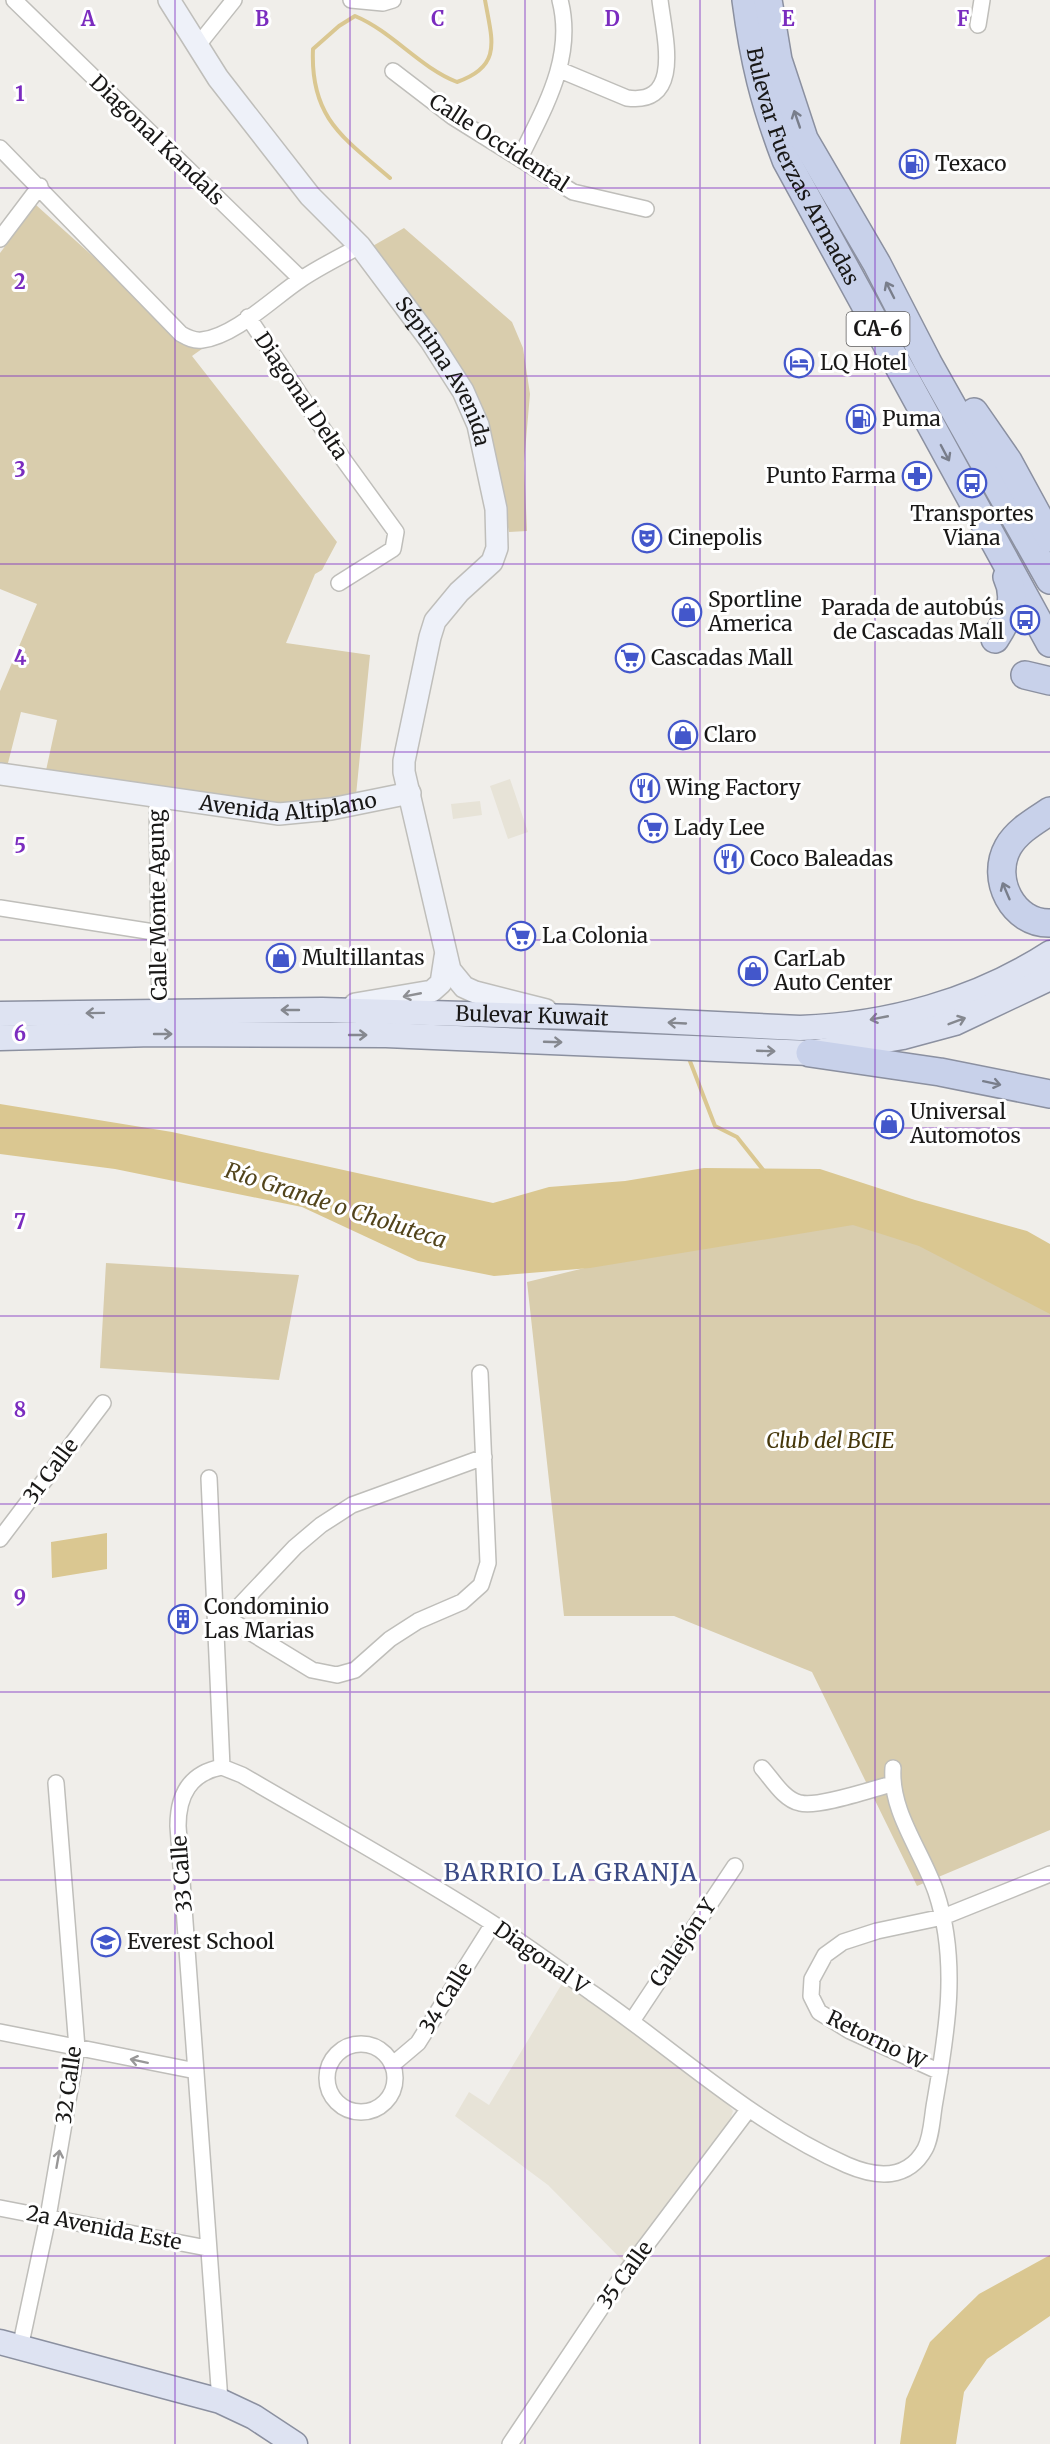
<svg xmlns="http://www.w3.org/2000/svg" width="1050" height="2444" font-family="Merriweather,serif">
<style>
.built{fill:#e7e3d7}
.green{fill:#d9cdad}
.water{fill:#dac791}
.lines{fill:none;stroke-linecap:round;stroke-linejoin:round}
.stream{stroke:#dac791;stroke-width:4}
.street-casing{stroke:#bfbeba;stroke-width:18}
.secondary-casing{stroke:#bfbeba;stroke-width:24}
.primary-casing{stroke:#8b90a0;stroke-width:27}
.highway-casing{stroke:#8b90a0;stroke-width:30}
.street{stroke:#fff;stroke-width:15}
.secondary{stroke:#eef1f9;stroke-width:21}
.primary{stroke:#dee3f2;stroke-width:24}
.highway{stroke:#c8d1ea;stroke-width:27}
.oneway{stroke:#797e8b}
.oneway2{stroke:#8e8f93}
.oneway3{stroke:#85888f}
.oneway4{stroke:#989797}
.grid{fill:none;stroke:#7b2cbf;stroke-width:1.5;stroke-opacity:0.55}
.labels{text-anchor:middle;stroke-width:6;stroke-linejoin:round;paint-order:stroke}
.shield{fill:#fff;stroke:#5e5d5d;stroke-width:1.5}
.shield-label{font-size:20px;font-weight:bold;fill:#191817}
.street-label{font-size:21px;fill:#191817;stroke:#fff}
.poi-label{font-size:21px;fill:#191817;stroke:#fff;text-anchor:start}
.park-label{font-size:21px;font-style:italic;fill:#45370b;stroke:#fff}
.water-label{font-size:22px;font-style:italic;fill:#52441b;stroke:#fff}
.quarter-label{font-size:24px;letter-spacing:1.5px;fill:#3b4a85;stroke:#fff}
.grid-label{font-size:20px;text-anchor:middle;font-weight:bold;fill:#7b2cbf;stroke:#fff;stroke-width:6;stroke-linejoin:round;paint-order:stroke}
</style>
<rect width="100%" height="100%" fill="#f0eeea"/>
<path class="built" d="M510,779l18,53 -20,7 -18,-53z
M480,801l2,14 -29,4 -2,-15z
M563,1982l110,78 53,41 7,10 -6,19 -104,131 -75,-76 -93,-69 14,-24 20,13z"/>
<path class="green" d="M36,205l60,54 80,80 30,7 -14,10 145,186 -15,28 -7,4 -29,69 84,12 -14,140 -64,13 -247,-33 12,-55 -36,-8 -14,55 -7,-1v-75l37,-87 -37,-15v-336z
M404,228l108,94 11,26 7,46 -6,69 3,68 -18,1 -27,-127 -111,-158z
M828,1219l137,19 85,48v544l-133,56 -105,-214 -138,-56h-110l-37,-334 218,-53z
M106,1263l193,12 -20,105 -179,-12z"/>
<path class="water" d="M0,1104l172,28 321,71 56,-16 76,-6 79,-13 116,1 95,31 112,31 23,13v70l-131,-68 -66,-21 -263,43 -96,8 -76,-15 -116,-54 -187,-38 -115,-15z
M107,1533v36l-55,9 -1,-36z
M1050,2255v61l-63,43 -23,33 -8,52h-56l6,-45 24,-57 49,-48z"/>
<g class="lines">
<path class="stream" d="M390,178c-48,-41 -80,-61 -77,-129l26,-23 16,-10c38,16 64,51 102,66 46,-16 35,-42 28,-82
M688,1056l27,70 22,11 27,34"/>
<g class="street-casing">
<path id="street" d="M14,0l287,279
M351,0l32,3 10,-3
M978,25l4,-25
M198,45l36,-45
M560,70l67,28c57,8 37,-63 33,-98
M393,71l60,46 120,75 73,17
M0,148l181,186c7,4 13,7 21,6 33,-4 71,-42 98,-60 19,-13 40,-23 60,-34
M520,158c24,-50 55,-100 40,-158
M0,239l40,-53
M248,317l95,142 53,73 -3,17 -54,34
M157,798l3,214
M0,908l160,25
M209,1478l13,289c-32,6 -44,28 -44,59l42,575
M0,1539l103,-136
M217,1612l95,58 25,5 18,-5 35,-31 28,-18 44,-19 19,-17 7,-22 -8,-190
M227,1619l68,-72 26,-22 31,-20 132,-48
M222,1767l20,8c84,49 169,96 250,148 34,22 67,46 100,70 84,58 160,130 255,172 30,13 61,15 78,-16 7,-13 7,-33 10,-48 12,-69 24,-140 1,-209 -14,-41 -46,-80 -43,-124
M762,1768c10,11 22,32 38,35 18,5 72,-14 92,-19
M632,2021l103,-155
M0,2032l196,39
M327 2078a34 34 0 1 1 68 0a34 34 0 1 1-68 0Z
M392,2065l26,-22 75,-119
M940,2072l-90,-41 -31,-19 -8,-16 1,-17 13,-24 18,-13 34,-11 66,-14 107,-43
M0,2208l207,40
M20,2348l28,-131 29,-169 -21,-265
M510,2444l107,-160 131,-174"/>
</g>
<g class="secondary-casing">
<g id="secondary">
<path id="s1" d="M169,0l49,78 92,118 50,50 71,95 32,50 15,34 18,84 1,39 -5,14 -33,30 -24,29 -5,16 -26,124v11l46,198 14,17 11,5 71,18"/>
<path id="s2" d="M0,774l279,40 52,-5 79,-16"/>
<path d="M355,1004l77,-13 9,-8 4,-26"/>
</g>
</g>
<g class="primary-casing">
<g id="primary">
<path id="s3" d="M0,1014l322,-4 251,7 227,11c88,-3 176,-27 250,-75"/>
<path d="M0,1038l153,-4 233,1 424,18 93,-16 52,-14 95,-45"/>
<path d="M0,2342l220,59 34,16 41,27"/>
</g>
</g>
<g class="highway-casing">
<g id="highway">
<path id="s4" d="M746,0c8,61 18,102 40,160l264,483"/>
<path d="M768,0l10,60 26,79 73,125 51,99 122,217"/>
<path d="M974,412l34,49 42,77"/>
<path d="M995,639c13,-20 23,-39 12,-62"/>
<path d="M1025,675l25,6"/>
<path d="M1050,811c-15,10 -33,20 -42,36 -18,32 5,77 42,76"/>
<path d="M810,1053l130,19 110,22"/>
</g>
</g>
<use href="#street" class="street"/>
<use href="#secondary" class="secondary"/>
<use href="#primary" class="primary"/>
<use href="#highway" class="highway"/>
</g>
<defs><path id="oneway-shaft" d="M-6 0H5M1.5-3L5.5 0L1.5 3" fill="none" stroke-width="1.6" stroke-linecap="round" stroke-linejoin="round" transform="scale(1.5)"/></defs>
<g class="oneway">
<use href="#oneway-shaft" transform="translate(797 119) rotate(-109)"/>
<use href="#oneway-shaft" transform="translate(890 290) rotate(-117)"/>
<use href="#oneway-shaft" transform="translate(945 453) rotate(62)"/>
<use href="#oneway-shaft" transform="translate(1006 891) rotate(-113)"/>
<use href="#oneway-shaft" transform="translate(992 1083) rotate(12)"/>
</g>
<use class="oneway2" href="#oneway-shaft" transform="translate(412 995) rotate(169)"/>
<g class="oneway3">
<use href="#oneway-shaft" transform="translate(290 1010) rotate(180)"/>
<use href="#oneway-shaft" transform="translate(95 1013) rotate(179)"/>
<use href="#oneway-shaft" transform="translate(879 1018) rotate(169)"/>
<use href="#oneway-shaft" transform="translate(957 1021) rotate(-21)"/>
<use href="#oneway-shaft" transform="translate(677 1023) rotate(-177)"/>
<use href="#oneway-shaft" transform="translate(163 1034)"/>
<use href="#oneway-shaft" transform="translate(358 1035)"/>
<use href="#oneway-shaft" transform="translate(553 1042) rotate(2)"/>
<use href="#oneway-shaft" transform="translate(766 1051) rotate(2)"/>
</g>
<g class="oneway4">
<use href="#oneway-shaft" transform="translate(139 2061) rotate(-168)"/>
<use href="#oneway-shaft" transform="translate(58 2159) rotate(-80)"/>
</g>
<path class="grid" d="M175,0v2444M350,0v2444M525,0v2444M700,0v2444M875,0v2444M0,188h1050M0,376h1050M0,564h1050M0,752h1050M0,940h1050M0,1128h1050M0,1316h1050M0,1504h1050M0,1692h1050M0,1880h1050M0,2068h1050M0,2256h1050"/>
<defs>
<g id="fuel-ring" transform="scale(1.5)"><circle r="9.5" fill="#fff" stroke="#4357cb" stroke-width="1.5"/><path d="M-5.5-6h7V0h2V4h1.3V-2.5L3-4.5l.8-.8L6-3V5H2.5V1h-1V6h-7ZM-4.2-4.7v3.2H.2V-4.7Z" fill="#4357cb"/></g>
<g id="hotel-ring" transform="scale(1.5)"><circle r="9.5" fill="#fff" stroke="#4357cb" stroke-width="1.5"/><path d="M-6-4.5h1.5V1H6V5H4.5V3h-9V5H-6ZM-4 0a1.8 1.8 0 1 1 3.6 0ZM.5 0V-2.5h3Q6-2.5 6 0Z" fill="#4357cb"/></g>
<g id="pharmacy-ring" transform="scale(1.5)"><circle r="9.5" fill="#fff" stroke="#4357cb" stroke-width="1.5"/><path d="M-2-6h4v4h4v4h-4v4h-4v-4h-4v-4h4Z" fill="#4357cb"/></g>
<g id="bus-ring" transform="scale(1.5)"><circle r="9.5" fill="#fff" stroke="#4357cb" stroke-width="1.5"/><path d="M-5-6H5V4H4V6H2V4H-2V6H-4V4H-5ZM-3.5-4V0h7V-4ZM-3.5 1.2v1.5H-2V1.2ZM2 1.2v1.5H3.5V1.2Z" fill="#4357cb"/></g>
<g id="theatre-ring" transform="scale(1.5)"><circle r="9.5" fill="#fff" stroke="#4357cb" stroke-width="1.5"/><path d="M-5-5.5Q0-4 5-5.5V0Q5 5 0 6Q-5 5-5 0ZM-3.3-2.5H-1v1.5H-3.3ZM1-2.5H3.3v1.5H1ZM-2.8 1Q0 5.5 2.8 1Z" fill="#4357cb"/></g>
<g id="shop-ring" transform="scale(1.5)"><circle r="9.5" fill="#fff" stroke="#4357cb" stroke-width="1.5"/><path d="M-5-2.5h2.3a2.7 3.5 0 0 1 5.4 0H5L5.5 6h-11ZM-1.5-2.5h3a1.5 2.3 0 0 0-3 0Z" fill="#4357cb"/></g>
<g id="supermarket-ring" transform="scale(1.5)"><circle r="9.5" fill="#fff" stroke="#4357cb" stroke-width="1.5"/><path d="M-6-5.5h2.5l.6 2H6L4.5 2H-2.5L-4.4-4H-6ZM-1.5 3.2a1.3 1.3 0 1 0 .1 0ZM3 3.2a1.3 1.3 0 1 0 .1 0Z" fill="#4357cb"/></g>
<g id="restaurant-ring" transform="scale(1.5)"><circle r="9.5" fill="#fff" stroke="#4357cb" stroke-width="1.5"/><path d="M-5-6h1v4h1v-4h1v4h1v-4h1v5L-1.5 .5V6h-2V.5L-5-1ZM5-6V6H3V1.5H1.5Q1.5-4 5-6Z" fill="#4357cb"/></g>
<g id="building-ring" transform="scale(1.5)"><circle r="9.5" fill="#fff" stroke="#4357cb" stroke-width="1.5"/><path d="M-4-6H4V6H1V3H-1V6H-4ZM-2.5-4.3h1.7v1.8h-1.7ZM.8-4.3h1.7v1.8H.8ZM-2.5-1h1.7V.8h-1.7ZM.8-1h1.7V.8H.8Z" fill="#4357cb"/></g>
<g id="school-ring" transform="scale(1.5)"><circle r="9.5" fill="#fff" stroke="#4357cb" stroke-width="1.5"/><path d="M0-5L7-2L0 1L-7-2ZM-4 1L0 2.5L4 1V4Q0 6-4 4Z" fill="#4357cb"/></g>
</defs>
<g fill-rule="evenodd">
<use href="#fuel-ring" x="914" y="164"/>
<use href="#hotel-ring" x="799" y="363"/>
<use href="#fuel-ring" x="861" y="419"/>
<use href="#pharmacy-ring" x="917" y="476"/>
<use href="#bus-ring" x="972" y="483"/>
<use href="#theatre-ring" x="647" y="538"/>
<use href="#shop-ring" x="687" y="612"/>
<use href="#bus-ring" x="1025" y="620"/>
<use href="#supermarket-ring" x="630" y="658"/>
<use href="#shop-ring" x="683" y="735"/>
<use href="#restaurant-ring" x="645" y="788"/>
<use href="#supermarket-ring" x="653" y="828"/>
<use href="#restaurant-ring" x="729" y="859"/>
<use href="#supermarket-ring" x="521" y="936"/>
<use href="#shop-ring" x="281" y="958"/>
<use href="#shop-ring" x="753" y="971"/>
<use href="#shop-ring" x="889" y="1124"/>
<use href="#building-ring" x="183" y="1619"/>
<use href="#school-ring" x="106" y="1942"/>
</g>
<g class="labels">
<rect class="shield" x="846.5" y="312" width="63" height="34" rx="4.5"/>
<g class="shield-label">
<text x="878" y="336">CA-6</text>
</g>
<g class="street-label">
<text transform="translate(157 140) rotate(44)" y="7">Diagonal Kandals</text>
<text transform="translate(499 143) rotate(33)" y="7">Calle Occidental</text>
<text dy="7" stroke="none"><textPath href="#s4" startOffset="177">Bulevar Fuerzas Armadas</textPath></text>
<text dy="7" stroke="none"><textPath href="#s1" startOffset="464">Séptima Avenida</textPath></text>
<text transform="translate(301 396) rotate(56)" y="7">Diagonal Delta</text>
<text dy="7" stroke="none"><textPath href="#s2" startOffset="291">Avenida Altiplano</textPath></text>
<text transform="translate(158 905) rotate(-91)" y="7">Calle Monte Agung</text>
<text dy="7" stroke="none"><textPath href="#s3" startOffset="532">Bulevar Kuwait</textPath></text>
<text transform="translate(51 1471) rotate(-53)" y="7">31 Calle</text>
<text transform="translate(182 1874) rotate(-94)" y="7">33 Calle</text>
<text transform="translate(683 1943) rotate(-56)" y="7">Callejón Y</text>
<text transform="translate(541 1958) rotate(35)" y="7">Diagonal V</text>
<text transform="translate(446 1998) rotate(-58)" y="7">34 Calle</text>
<text transform="translate(876 2040) rotate(26)" y="7">Retorno W</text>
<text transform="translate(69 2085) rotate(-82)" y="7">32 Calle</text>
<text transform="translate(104 2228) rotate(11)" y="7">2a Avenida Este</text>
<text transform="translate(625 2275) rotate(-54)" y="7">35 Calle</text>
</g>
<g class="poi-label">
<text x="935" y="171">Texaco</text>
<text x="820" y="370">LQ Hotel</text>
<text x="882" y="426">Puma</text>
<text x="896" y="483" text-anchor="end">Punto Farma</text>
<text x="972" y="521" text-anchor="middle">Transportes<tspan x="972" dy="24">Viana</tspan></text>
<text x="668" y="545">Cinepolis</text>
<text x="708" y="607">Sportline<tspan x="708" dy="24">America</tspan></text>
<text x="1004" y="615" text-anchor="end">Parada de autobús<tspan x="1004" dy="24">de Cascadas Mall</tspan></text>
<text x="651" y="665">Cascadas Mall</text>
<text x="704" y="742">Claro</text>
<text x="666" y="795">Wing Factory</text>
<text x="674" y="835">Lady Lee</text>
<text x="750" y="866">Coco Baleadas</text>
<text x="542" y="943">La Colonia</text>
<text x="302" y="965">Multillantas</text>
<text x="774" y="966">CarLab<tspan x="774" dy="24">Auto Center</tspan></text>
<text x="910" y="1119">Universal<tspan x="910" dy="24">Automotos</tspan></text>
<text x="204" y="1614">Condominio<tspan x="204" dy="24">Las Marias</tspan></text>
<text x="127" y="1949">Everest School</text>
</g>
<g class="park-label">
<text x="830" y="1448">Club del BCIE</text>
</g>
<g class="water-label">
<text transform="translate(336 1205) rotate(18)" y="8">Río Grande o Choluteca</text>
</g>
<g class="quarter-label">
<text x="571" y="1881">BARRIO LA GRANJA</text>
</g>
</g>
<g class="grid-label">
<text x="88" y="26">A</text>
<text x="262" y="26">B</text>
<text x="438" y="26">C</text>
<text x="612" y="26">D</text>
<text x="788" y="26">E</text>
<text x="963" y="26">F</text>
<text x="20" y="101">1</text>
<text x="20" y="289">2</text>
<text x="20" y="477">3</text>
<text x="20" y="665">4</text>
<text x="20" y="853">5</text>
<text x="20" y="1041">6</text>
<text x="20" y="1229">7</text>
<text x="20" y="1417">8</text>
<text x="20" y="1605">9</text>
</g>
</svg>
